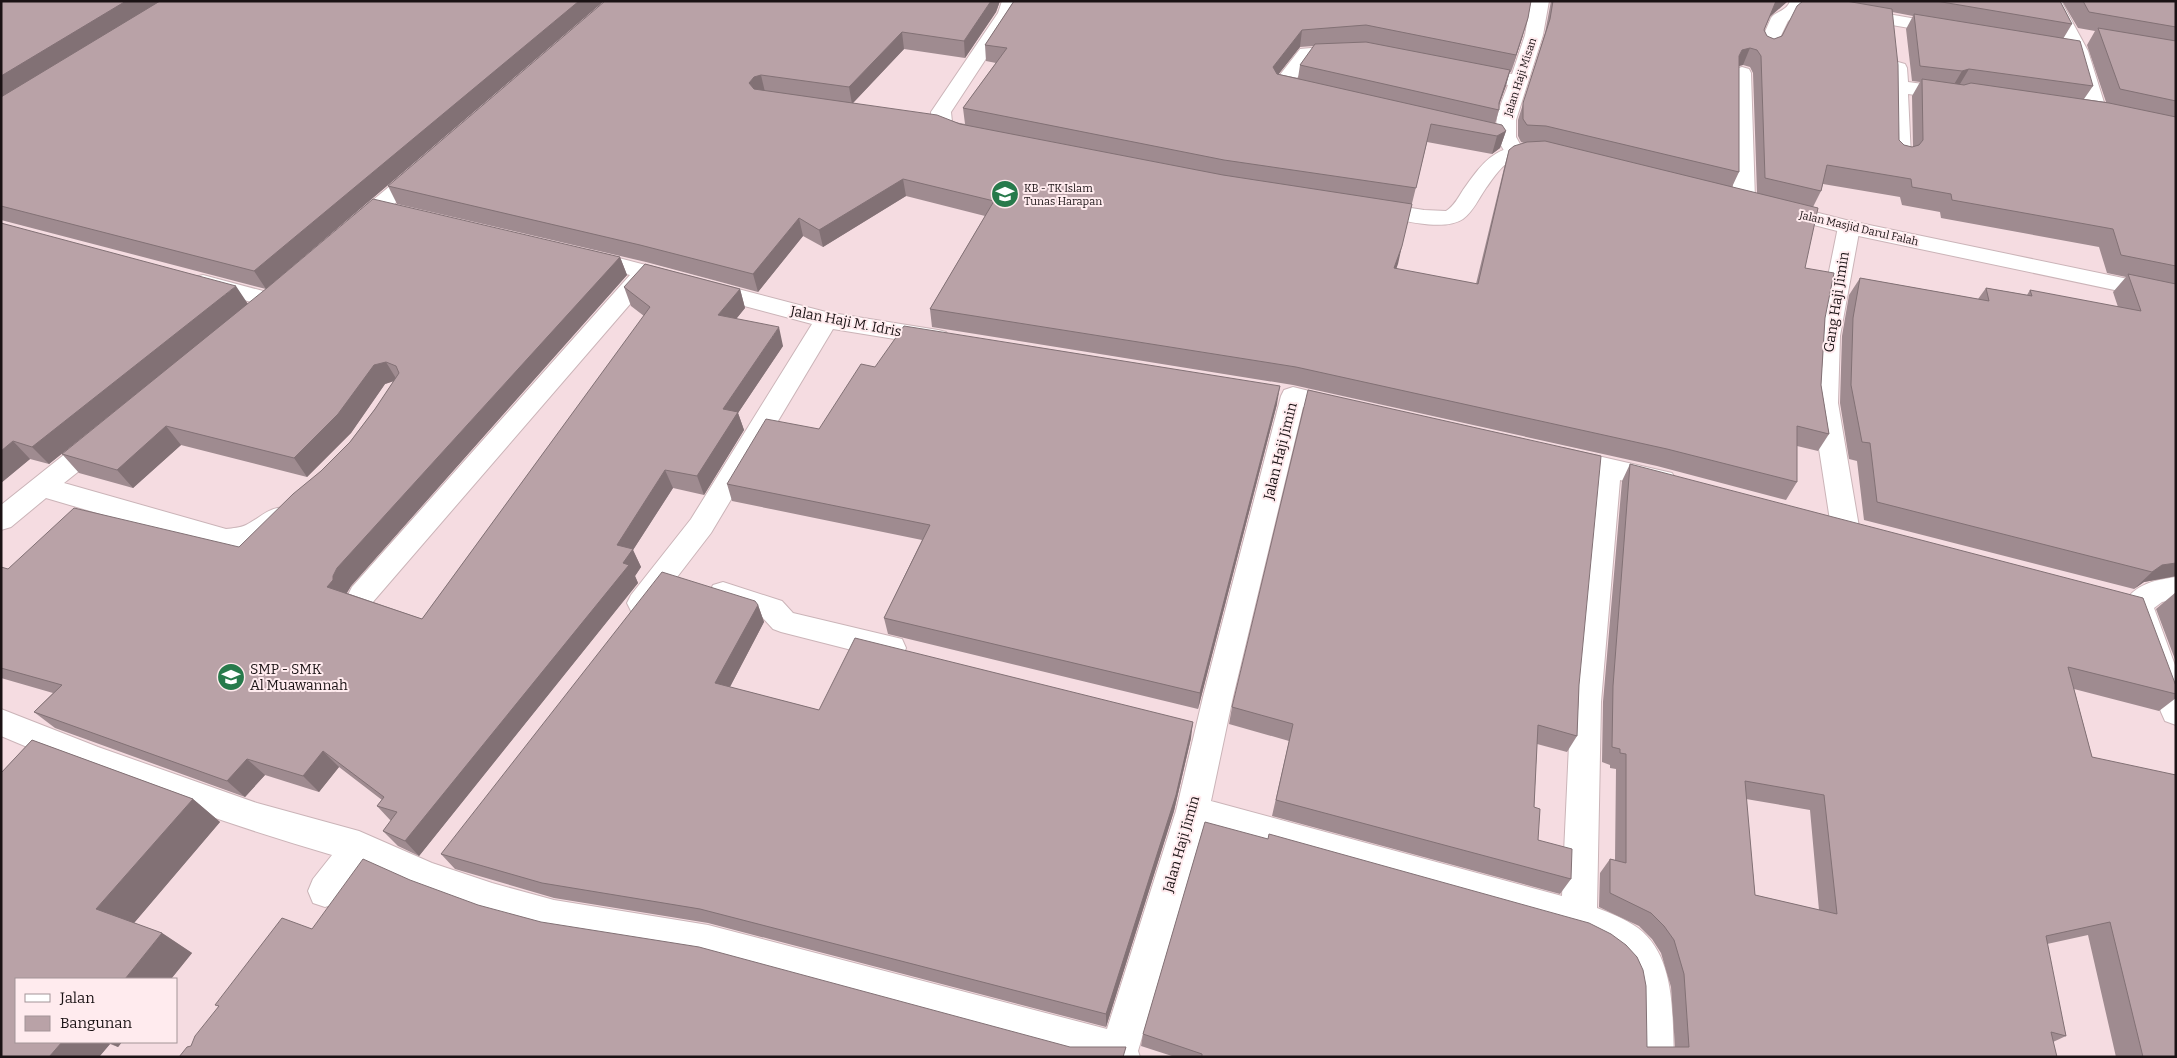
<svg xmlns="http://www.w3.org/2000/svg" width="2177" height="1058" font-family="Bitter,serif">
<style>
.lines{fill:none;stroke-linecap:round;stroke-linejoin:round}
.street-casing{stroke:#cbb4b8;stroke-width:2}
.secondary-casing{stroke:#cbb4b8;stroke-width:2}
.street{fill:#fff;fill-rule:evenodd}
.secondary{fill:#fff;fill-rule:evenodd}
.wall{fill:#9f8b90;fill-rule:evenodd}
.shaded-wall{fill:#827175}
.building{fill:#b9a2a7;stroke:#827175;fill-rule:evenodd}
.labels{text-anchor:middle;stroke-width:4;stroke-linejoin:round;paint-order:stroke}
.far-street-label{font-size:11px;fill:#1a1214;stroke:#ffebee}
.far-poi-label{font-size:11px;fill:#1a1214;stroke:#ffebee;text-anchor:start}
.street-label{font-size:14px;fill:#1a1214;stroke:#ffebee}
.poi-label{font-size:14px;fill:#1a1214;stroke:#ffebee;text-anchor:start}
</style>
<rect width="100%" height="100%" fill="#f5dce1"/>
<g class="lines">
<g class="street-casing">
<path id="street" d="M1531,1h18l-6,34 -27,85v17l8,14 -3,4 -7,2 -7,-2c-19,-27 -9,-42 1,-70l-43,-9 -2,-4 2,-4 7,-2 40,8 13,-39z
M1790,1h24l131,23 6,1 3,4 -3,4 -6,1 -142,-24 -15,11 -15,31 -6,2 -6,-2 -3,-4 13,-30c5,-7 16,-7 19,-17z
M2043,1h18l27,50 19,61 -3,4 -7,2 -7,-2 -3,-4 -17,-61z
M1346,45l7,2 2,4 -2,4 -41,3 -18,24 20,5 3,4 -3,4c-12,3 -27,-3 -39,-6l-3,-4 28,-36z
M1898,62l7,2 2,4 1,14 45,6 7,2 3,4 -3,4 -7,2 -45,-6 3,63 -3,4 -7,2 -7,-2 -3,-4 -2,-89 2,-4z
M1742,67l7,2 2,4 4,127 -3,5 -8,1 -8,-1 -3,-5v-127l2,-4z
M421,164l7,2 3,4 -3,4 -63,56 -8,2 -8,-2 -3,-5 3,-5 65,-54z
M1849,220l8,2 3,5 -20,109 -2,67 21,124 -4,7 -10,4 -10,-4 -4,-7 -19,-124 4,-67 22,-109 3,-5z
M588,250l238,62 112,18 8,2 4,6 -4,6 -8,2 -105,-17 -122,204 -60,78 -10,4 -10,-4 -4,-8 4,-8 60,-76 121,-195 -162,-43 -278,322 -10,4 -10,-4 -4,-8 4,-8 278,-312 -50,-13 -3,-5 3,-5z
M203,275l75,20 4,5 -4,5 -8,2 -75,-20 -3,-5 3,-5z
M1293,387l57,14 4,6 -4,6 -9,3 -38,-9 -70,290 -22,104 351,95 9,-194 23,-228 -40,-9 -4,-7 4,-7 9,-3 109,25 4,7 -4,7 -9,3 -43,-10 -19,222 -4,206c14,5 28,11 41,20 38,29 34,86 36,129h-38c-1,-63 10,-95 -57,-122l-376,-106 -65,222 2,6h-69l-363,-98 -154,-25 -62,-17 -66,-24 -61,-27 -28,37 -12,4 -12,-4 -5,-12 5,-12 19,-24c-113,-33 -223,-73 -331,-119v-27l97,38 159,56 102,28 73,32 60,20 62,17 154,25 399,104 69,-218 27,-114 78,-301 3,-6z
M99,432l9,2 4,7 -4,7 -44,35 162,46c7,-1 14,-1 20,-4 16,-8 26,-22 45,-16l4,7c-13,22 -45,32 -69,35l-180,-53 -35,29 -10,3v-25l89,-71z
M2176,577v22l-14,3 -8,6 22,60v57l-11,-4 -4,-9 -37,-108c10,-20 31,-24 52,-27z
M723,582l59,19 11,12 109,26 4,9 -4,9 -11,3 -110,-28 -8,-3 -11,-12 -49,-16 -4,-8 4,-8z"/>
</g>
<g class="secondary-casing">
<path id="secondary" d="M1002,1h18l-4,12 -65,99 1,10 26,8 3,4 -3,4 -7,2 -36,-11 -3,-4 -1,-13 67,-99z
M1530,144l23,4 3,4 -3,4c-12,3 -26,-3 -38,2 -13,6 -21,19 -29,30 -7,10 -13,24 -23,31 -21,14 -68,-1 -91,-5l-8,-1 -3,-5 3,-5 8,-1 52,8 22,1c8,-5 12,-13 17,-21 20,-28 30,-43 67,-46z
M1779,203l71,18 326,68v14l-327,-69 -78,-20 -3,-5 3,-5z"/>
</g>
<use href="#street" class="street"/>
<use href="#secondary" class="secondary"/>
</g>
<path class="wall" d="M1,1h603l-338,288 -265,-69z
M605,1h395l-4,11 -31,46 -61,-9 -51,54 112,21 -2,-16 33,-45 -10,-2 -1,-16 29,-44 509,34 -12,37h-1l-11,34v4l-4,14 11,7 -6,17 -8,6 -65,-12 -31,127 80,15 28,-116 5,-18 15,-7 -3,-1 -3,-6v-16l27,-87 6,-32h237l-18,16 -6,13 3,6 7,3 8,-3 21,-35h257l12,23 -9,15 30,47 -9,13 22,3 -19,-57 8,-14 -17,-3 -16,-27h114v575l-32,6 -10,7 -270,-69 -7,-59 -8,-2 -9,-56 2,-67 7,-41 11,-17 118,21 8,-11 41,7 3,-5 88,17 -5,-15 13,-15 -19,-4 -8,-26 -158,-29 -1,-6 -38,-7 -2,-8 -77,-13 -2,7 -8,16 -8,61 20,50 -4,67 8,49 -11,17 -21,-5v36l-11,18 -129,-34 -364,-81 -361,-58 -2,-18 55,-93 -79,-20 -83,51 -20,-11 -45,56 -112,-30 -249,-58 -9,-18zM1892,12l21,4 -7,13 6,52 8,1 -8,14 1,51h-1l-8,-2 -5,-5zM1314,46l-14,19 -2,13 -20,-4 22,-27zM1743,65l7,2 3,6 4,120 -25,-6 7,-15v-106z
M1,223l247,81 372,-47 7,18 -276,311 -4,7 75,26 222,-303 -13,-10 -7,-19 116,2 5,19 -9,11 47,27 -45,67 6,17 -40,65 -31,-7 -40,62 8,17 -6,9 3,7 -219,273 -21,-10 -15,-15 8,-10 -14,-15 5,-6 -43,-33 -20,25 -54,-17 -20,22 -190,-69 -21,-16 19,-19 -52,-15v-111l7,2 231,-22 82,-76 29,-29 25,-33 19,-28 -9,3 -34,49 -44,44 -126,-32 -48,43 -54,-15 -17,-19 130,-105 -143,115 -19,-5 -29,24z
M875,367l402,37 -79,305 -310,-75 -4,-16 38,-78 -190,-39 -5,-17 92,-55z
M1630,464l546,222v12l-17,13 -85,-22 18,68 84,300h-60l-28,-122 -41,9 19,92 -13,6 4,15h-882l-34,-11 2,-12 504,13h28l-4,-60 -10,-34 -9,-14 -13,-13 -40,-19 1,-34 10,-14 5,1 1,-91 -6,-1v-3l-8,-3 1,-60 19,-221zM1746,799l64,11 9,100 -64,-15z
M2176,592v70l-20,-53z
M758,605l6,17 -34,65 89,23 372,28 -17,73 -68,216 -398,-104 -154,-25 -99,-29 -14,-15z
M1579,685l-2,51 -10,16 -30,-8 -3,63 4,33 33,39 -11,15 -288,-78 17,-75 -60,-17 3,-17z
M32,740l161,59 27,23 -86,101 28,10 30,20 -21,26h-155v63h106l-4,5 -8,-3 -11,13h-98v-284z"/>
<path class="shaded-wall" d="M126,1h38l-163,100v-25z
M579,1h25l-338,288 -12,-18z
M991,1h9l-4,11 -31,46 -1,-17z
M1776,1h12l-19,16z
M1528,18l-5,17 -12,37 5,-17z
M1302,30l-2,17 -29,37 2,-17z
M902,32l2,17 -52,55 -3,-17z
M1750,48l-7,17 -9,2 5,-11 3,-6z
M1969,69l-9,15 -7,2 9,-15z
M1510,70l-4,16 -9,24z
M761,75l4,17 -8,2 -8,-11 5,-6z
M1506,131l-6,17 -8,6 5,-18z
M903,179l3,17 -83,51 -4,-17z
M799,218l4,18 -45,56 -5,-18z
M1402,246l-4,18 -8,22 4,-18z
M620,257l7,18 -276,311 -5,8 -19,-7 10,-19z
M236,286l12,18 -199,160 -17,-17z
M740,289l5,19 -21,26 -6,-19z
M779,327l4,19 -45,67 6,17 -40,65 -7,-19 26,-67z
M386,362l11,18 -12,4 -34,49 -44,44 -13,-19 80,-93z
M1280,386l-3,18 -79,305 2,-16z
M166,426l15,19 -48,43 -16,-18z
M13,441l17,18 -29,24v-32z
M665,470l8,18 -40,62 8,17 -6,9 3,7 -219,273 -14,-15 212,-296z
M2176,563v13l-32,6 -10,7 18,-17 10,-7z
M758,605l6,17 -41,78 -8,-17z
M1193,722l-2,16 -17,73 -68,216v-13z
M323,751l16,16 -20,25 -16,-16z
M247,759l18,16 -20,22 -18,-16z
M193,799l27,23 -92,108 -32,-21z
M162,933l30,20 -21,26h-46z
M62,1042h44l4,2 -11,13h-50z
M108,1042h14l-4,5z"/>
<path class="building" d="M1,1h125l-125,75z
M160,1h419l-325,270 -253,-65v-109z
M605,1h386l-27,40 -62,-9 -53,55 -88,-12 -7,2 -5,6 5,6 183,26 23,9 263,51 189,29 -10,42 -8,22 84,16 31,-134 5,-4 13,-4 18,-1 273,67 -13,60 29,5 -9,45 -4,67 8,49 -32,-8v56l-130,-33 -371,-82 -366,-58 64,-108 -91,-22 -84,51 -20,-12 -46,56 -113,-29 -252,-59z
M1014,1h517l-3,17 -12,37 -150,-30 -64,5 -29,37 4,7 225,51 4,6 -9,5 -66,-12 -15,64 -192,-28 -261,-52 44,-60 -22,-3z
M1553,1h223l-12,29 3,6 7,3 8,-3 15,-30 6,-5h43l46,8 6,56 1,75 5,5 8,2 7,-2 4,-5 -1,-61 42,6 7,-2 138,20 67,14v149l-55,-11 -8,-26 -161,-29 -1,-6 -39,-7 -1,-8 -84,-14 -6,26 -56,-13 -4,-122 -4,-6 -7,-2 -8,2 -3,6v116l-193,-46 -19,-1 -4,-6v-16l27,-84z
M1936,1h124l12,23z
M2083,1h93v26l-87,-15z
M1914,14l166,27 13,45 -124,-17 -7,2 -42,-5z
M2098,28l78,13v60l-56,-12z
M1366,42l144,28 -11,33v7l-199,-45 15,-21z
M373,199l247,58 -283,311 -4,8v4l-6,7 95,32 228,-312 -26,-20 21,-23 95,25 -22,26 61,12 -56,82 15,3 -41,64 -32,-6 -48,75 16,4 -10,14 6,2 -224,276 -22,-10 14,-19 -20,-6 7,-9 -61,-46 -20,25 -56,-17 -20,22 -193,-69 28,-27 -61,-17v-101l7,2 66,-61 165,39 54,-53 28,-23 29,-29 25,-33 24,-36 -3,-7 -10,-4 -12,3 -36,49 -44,44 -128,-32 -49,44 -55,-16 205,-166z
M1,223l235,63 -204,161 -19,-6 -12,10z
M2128,274l48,10v279l-14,2 -10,7 -275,-70 -7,-59 -8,-1 -11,-57 2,-67 7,-40 129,23 -3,-13 46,8 -2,-6 111,21z
M904,326l376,60 -80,307 -316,-75 46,-93 -203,-41 39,-65 53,10 42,-65 14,3z
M1308,390l293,66 -22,229 -2,51 -39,-11 -4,82 6,2 -2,31 34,9 -1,30 -295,-79 17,-76 -61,-17z
M1630,464l513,134 33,88v8l-108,-27 24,90 84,18v282h-33l-33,-135 -64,14 20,100 -15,-4 6,25h-855v-3l-59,-20 62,-212 63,17 1,-5 320,89 22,11 15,11 11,12 6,13 3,16 1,61h42l-5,-73 -10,-34 -10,-14 -13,-13 -41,-20v-34l16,4v-109l-6,-1v-4l-8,-2 1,-61zM1745,781l79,14 13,119 -82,-19z
M662,572l93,29 3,4 -43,78 104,27 36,-72 338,84 -17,73 -70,219 -406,-105 -158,-26 -101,-29z
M32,740l161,59 -97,110 66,24 -37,46h-109v63h46l-13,15h-48v-284z
M363,859l47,21 68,25 63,17 158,25 371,100h56l-3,10h-944l8,-10 4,-1 4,-10 24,-30 -4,-1 67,-87 30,11z"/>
<defs>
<g id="school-disc" transform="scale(1.4375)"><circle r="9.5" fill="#277a4b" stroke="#ffebee"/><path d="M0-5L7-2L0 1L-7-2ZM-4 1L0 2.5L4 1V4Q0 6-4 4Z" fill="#fff"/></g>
</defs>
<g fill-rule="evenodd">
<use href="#school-disc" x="1005" y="194"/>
<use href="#school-disc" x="231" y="677"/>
</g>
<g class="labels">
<g class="far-street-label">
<text transform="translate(1520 77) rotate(-72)" y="4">Jalan Haji Misan</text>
<text transform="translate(1859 228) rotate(13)" y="4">Jalan Masjid Darul Falah</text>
</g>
<g class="far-poi-label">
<text x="1024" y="192">KB - TK Islam<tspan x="1024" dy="13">Tunas Harapan</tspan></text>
</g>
<g class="street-label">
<text transform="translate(1836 302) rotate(-81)" y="5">Gang Haji Jimin</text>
<text transform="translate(846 321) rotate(11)" y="5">Jalan Haji M. Idris</text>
<text transform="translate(1280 451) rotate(-76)" y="5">Jalan Haji Jimin</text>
<text transform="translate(1181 844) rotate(-74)" y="5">Jalan Haji Jimin</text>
</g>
<g class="poi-label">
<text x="250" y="674">SMP - SMK<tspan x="250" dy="16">Al Muawannah</tspan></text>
</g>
</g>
<rect width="2177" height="1058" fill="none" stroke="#1a1214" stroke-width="5"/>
<rect x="15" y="978" width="162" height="65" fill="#ffebee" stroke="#a39497"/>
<rect x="25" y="994" width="25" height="8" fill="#ffffff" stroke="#a39497"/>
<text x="60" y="1003" font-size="15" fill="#1a1214">Jalan</text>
<rect x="25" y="1016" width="25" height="15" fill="#b9a2a7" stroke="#a39497"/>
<text x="60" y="1028" font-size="15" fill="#1a1214">Bangunan</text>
</svg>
